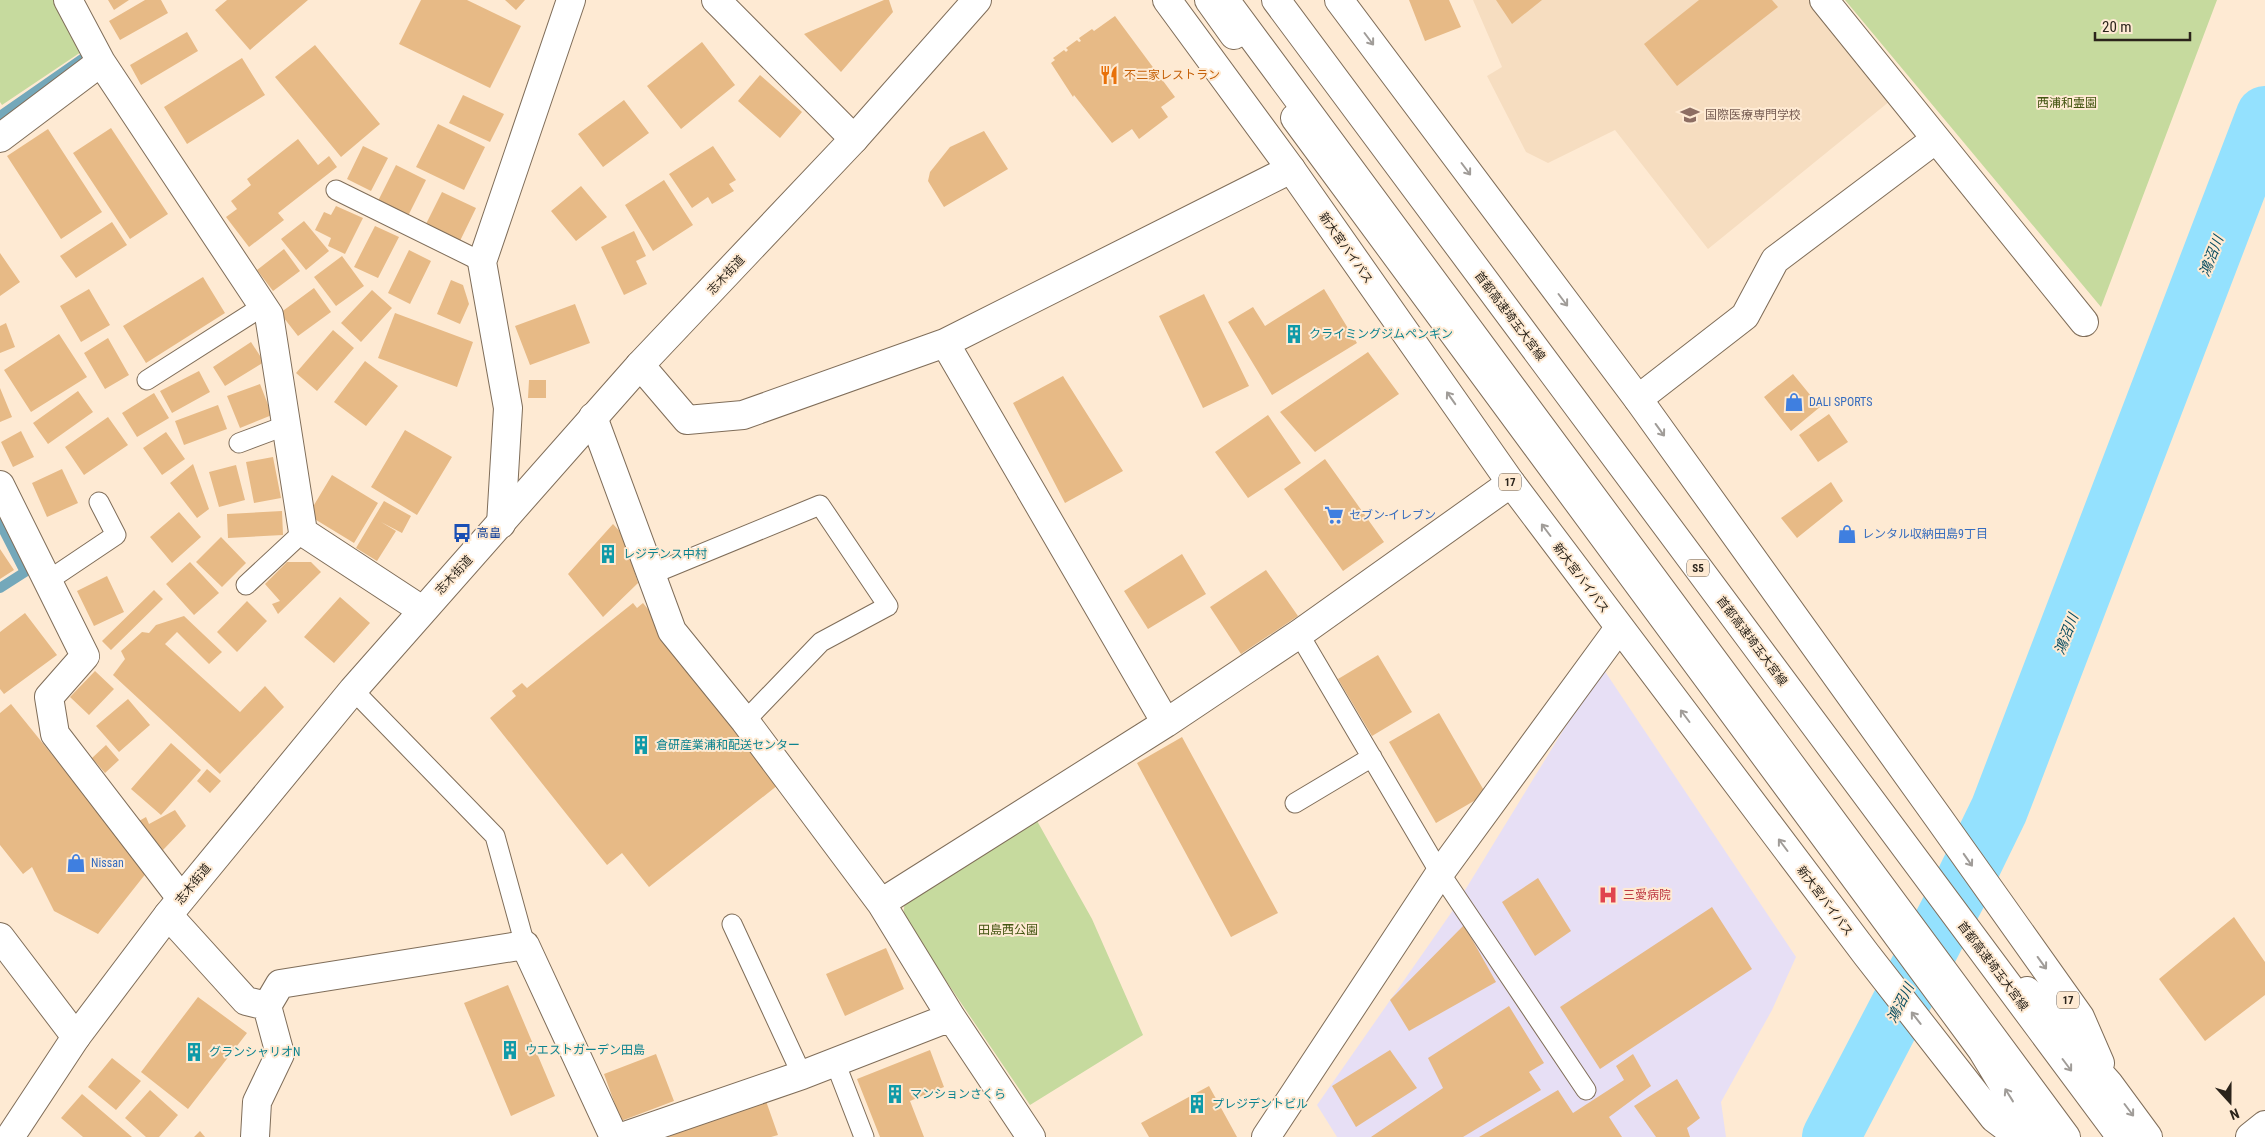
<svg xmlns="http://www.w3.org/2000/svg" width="2265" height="1137" font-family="'Roboto Condensed','Noto Sans JP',sans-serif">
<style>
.built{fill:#f6ddc0}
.medical{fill:#e7dff5}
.green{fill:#c6da9e}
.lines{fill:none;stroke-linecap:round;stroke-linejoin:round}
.stream{stroke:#74a8ba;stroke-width:10}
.river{stroke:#94e1fe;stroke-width:58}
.building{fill:#e7ba86}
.service-casing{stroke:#7f6d59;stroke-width:21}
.minor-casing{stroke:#7f6d59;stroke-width:30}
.primary-casing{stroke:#7f6d59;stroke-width:30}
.trunk-casing{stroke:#7f6d59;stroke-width:30}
.motorway-casing{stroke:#7f6d59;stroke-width:30}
.service{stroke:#fff;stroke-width:19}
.minor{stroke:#fff;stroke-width:28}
.primary{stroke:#fff;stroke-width:28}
.trunk{stroke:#fff;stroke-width:28}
.motorway{stroke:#fff;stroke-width:28}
.oneway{stroke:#a09c98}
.labels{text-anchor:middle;stroke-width:4;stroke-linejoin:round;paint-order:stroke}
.shield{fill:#feead3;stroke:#6a5f52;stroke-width:1}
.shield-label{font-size:11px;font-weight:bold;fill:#2b241b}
.food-label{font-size:12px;fill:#c56008;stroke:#feead3;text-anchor:start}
.park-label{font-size:12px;fill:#435511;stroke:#feead3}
.education-label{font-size:12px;fill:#785e54;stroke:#feead3;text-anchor:start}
.street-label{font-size:12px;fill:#2b241b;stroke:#feead3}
.culture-label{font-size:12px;fill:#0d838f;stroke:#feead3;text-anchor:start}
.shop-label{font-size:12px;fill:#366cbe;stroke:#feead3;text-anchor:start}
.transit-label{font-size:12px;fill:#164399;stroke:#feead3;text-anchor:start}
.health-label{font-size:12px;fill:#be3a42;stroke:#feead3;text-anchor:start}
.water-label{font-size:14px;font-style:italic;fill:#064b5f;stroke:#feead3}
</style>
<rect width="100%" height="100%" fill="#feead3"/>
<path class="built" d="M1473,0h337l80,101 -182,148 -93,-119 -67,33 -22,-11 -39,-76 15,-9z"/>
<path class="medical" d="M1602,667l194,290 -24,53 -51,92 5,35h-389l-20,-32 134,-192z"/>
<path class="green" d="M0,0h54l27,52 -79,53 -2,-3z
M1845,0h372l-116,307z
M1036,819l56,100 51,116 -113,70 -127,-188 2,-18z"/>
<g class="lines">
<path class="stream" d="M0,116l92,-64
M0,523l25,49 -25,16"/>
<path class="river" d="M1831,1137l132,-253 36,-74 266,-695"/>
</g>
<path class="building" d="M108,0h21l-15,10z
M145,0h16l7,13 -48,27 -11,-19z
M227,0h81l-58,50 -35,-40z
M421,0h46l54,26 -31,62 -91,-44z
M505,0h20l-9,10z
M884,0h5l4,12 -52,60 -37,-38z
M1409,0h40l12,27 -36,14z
M1496,0h46l-30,24z
M1699,0h73l6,7 -101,79 -33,-42z
M1115,16l60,81 -14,10 7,10 -29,22 -7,-10 -20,14 -38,-48 -1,2 -22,-34 4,-3 -2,-2 11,-8 2,2 2,-2 -2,-2 11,-8 2,2 2,-1 -2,-3 13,-9 2,2z
M187,32l11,19 -57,34 -11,-20z
M702,42l33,43 -54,44 -34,-43z
M315,45l65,79 -39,33 -66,-80z
M242,58l23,37 -78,49 -23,-37z
M760,75l42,37 -22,26 -42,-37z
M463,95l41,19 -14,28 -41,-19z
M624,100l25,33 -46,34 -25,-33z
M438,124l47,23 -21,43 -48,-23z
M111,128l57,86 -38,25 -57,-86z
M48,129l54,83 -41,27 -54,-83z
M984,131l24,38 -64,38 -16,-26 2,-9 20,-25z
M298,139l20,26 11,-9 8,11 -59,46 6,7 -35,27 -23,-30 11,-8 -6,-8 20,-16 -4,-6z
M363,146l25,12 -17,33 -24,-12z
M713,146l23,34 -7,4 5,7 -22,13 -4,-7 -16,11 -23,-34z
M396,165l30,15 -18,36 -30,-15z
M664,180l29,45 -40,26 -28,-46z
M581,186l26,31 -31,24 -25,-30z
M442,192l34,16 -17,35 -34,-17z
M336,206l27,12 -18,36 -17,-8 3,-8 -16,-8 9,-18 7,3z
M304,221l25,30 -23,19 -25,-31z
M112,222l15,23 -51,33 -16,-22z
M375,226l24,11 -21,41 -24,-11z
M634,231l12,25 -10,5 11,23 -23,11 -23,-48z
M284,249l16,22 -27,20 -16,-21z
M409,250l22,11 -21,43 -22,-11z
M0,253l20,29 -20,14z
M342,256l22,30 -28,20 -22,-29z
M203,277l22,36 -79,50 -23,-37z
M451,280l12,5 6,19 -9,20 -23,-10z
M314,288l17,24 -33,24 -18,-23z
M89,289l21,36 -29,17 -21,-36z
M1324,289l33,54 -85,52 -44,-73 25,-15 12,19z
M372,290l20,18 -31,34 -20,-19z
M1204,294l45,92 -46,22 -44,-92z
M575,304l15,39 -60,22 -15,-39z
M395,313l78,29 -16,45 -79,-29z
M6,323l9,24 -15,6v-27z
M333,330l21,18 -37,43 -21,-18z
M59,334l28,43 -56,35 -27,-42z
M108,338l21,37 -24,14 -21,-36z
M251,342l13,20 -39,24 -12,-19z
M1368,352l31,42 -84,58 -35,-40z
M365,361l33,25 -32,40 -32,-24z
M199,371l11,21 -38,21 -12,-22z
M1793,374l27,33 -29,24 -27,-34z
M1063,376l60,95 -58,32 -52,-100z
M529,380h17v18h-18z
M260,384l12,31 -32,13 -13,-32z
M0,388l12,29 -12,5z
M78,391l15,21 -45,32 -15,-21z
M154,393l15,25 -32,19 -15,-24z
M218,405l9,24 -43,16 -9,-24z
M1829,414l19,28 -30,20 -19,-27z
M1268,415l33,48 -53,35 -33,-46z
M108,417l20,28 -44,30 -19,-28z
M405,430l47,27 -35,58 -46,-28z
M21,431l13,26 -21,10 -12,-25z
M166,432l19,27 -23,16 -19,-27z
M273,457l8,41 -27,5 -8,-41z
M1325,459l59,83 -41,29 -59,-82z
M193,464l16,45 -12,9 -27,-35z
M236,465l9,35 -26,7 -10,-35z
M62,469l16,34 -31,14 -15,-34z
M332,475l46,28 -24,40 -46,-28z
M1831,482l12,19 -46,37 -16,-20z
M384,501l27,15 -9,17 -21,-11 15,9 -19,30 -21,-13z
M282,511l1,24 -55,3 -1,-24z
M179,512l22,25 -29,26 -22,-26z
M613,524l10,11 15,48 -35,34 -35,-43z
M221,537l25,26 -24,24 -26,-25z
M0,549l14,21 -14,9z
M1182,554l24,40 -58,35 -24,-38z
M190,562l29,31 -25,22 -28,-31z
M287,562h24l10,10 -43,42 -6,-10 8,-3 -15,-17z
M1266,570l32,46 -57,38 -31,-47z
M107,576l17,36 -30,14 -17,-35z
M154,590l9,9 -52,51 -9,-9z
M340,597l30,26 -36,40 -30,-26z
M247,601l20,20 -30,31 -20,-20z
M633,603l4,5 6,-5 21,26 -6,5 120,151 -129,102 -27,-34 -15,12 -117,-147 26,-22 -4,-5 10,-8 5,5z
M25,613l32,42 -53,39 -4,-5v-57z
M184,616l38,36 -13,12 -32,-32 -12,12 75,68 25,-26 19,21 -64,67 -107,-99 12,-16 -4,-8 21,-19 7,1 7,-8z
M1378,655l34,57 -40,24 -34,-57z
M95,671l19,18 -25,26 -19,-18z
M128,699l22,26 -31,27 -23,-26z
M11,704l136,168 -49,62 -44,-23 -22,-44 -9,7 -23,-29v-132z
M1439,713l47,81 -50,29 -47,-81z
M1182,737l96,176 -47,24 -94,-174z
M171,743l30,27 -40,45 -30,-26z
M106,745l13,15 -14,13 -13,-15z
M207,769l14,12 -11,12 -13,-12z
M175,810l11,16 -23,24 -24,-29 7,-4 3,7z
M1538,878l33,53 -36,25 -33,-54z
M1712,907l40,62 -152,100 -40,-62z
M2234,917l31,45v33l-60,46 -46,-62z
M1464,925l32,57 -87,49 -19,-31z
M886,948l18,41 -59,27 -19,-42z
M508,985l47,111 -44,20 -47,-113z
M198,997l49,36 -59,76 -47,-37z
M1509,1006l35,57 -15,9 12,18 -78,47h-92l72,-49 -15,-30z
M930,1050l14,37 -34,14 14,36h-44l-23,-58z
M1390,1050l27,38 -61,39 -24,-41z
M656,1054l18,47 -53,20 -17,-47z
M1633,1054l18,32 -42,31 13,20h-143l79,-47 15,23 51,-33 -8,-14z
M112,1058l29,23 -25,29 -28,-23z
M1677,1079l23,39 -13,10 3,9h-34l-22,-31z
M1209,1086l28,51h-88l-8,-14z
M150,1090l28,25 -19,22h-13l-21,-19z
M82,1094l50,43h-49l-22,-19z
M766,1101l12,34 -7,2h-109z
M200,1131l5,6h-11z"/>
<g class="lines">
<g class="service-casing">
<path id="service" d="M336,190l146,72
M147,380l116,-74
M239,443l48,-18
M650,575l170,-70 68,101 -67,36 -76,79
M49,580l67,-45 -17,-33
M246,585l57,-53
M1299,634l141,239 146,217
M353,690l142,146 30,109
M1295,803l77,-46
M732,924l70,151
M835,1062l29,75"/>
</g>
<g class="minor-casing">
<path id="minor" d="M68,0l33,62 168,253 34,217 119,78
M716,0l138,139
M1824,0l260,322
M0,138l101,-76
M640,365l47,55 56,-5 202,-72 346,-174
M1638,399l107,-83 30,-56 161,-121
M593,417l79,214 73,90 136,182 70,114 80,120
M0,485l85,171 -36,41 6,37 126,164
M501,524l7,-116 -26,-146 89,-262
M1166,723l133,-89 212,-151
M881,903l285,-180 -221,-380
M168,915l78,86 21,5 13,48 -23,48 -2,35
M0,937l76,100
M267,1006l13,-22 245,-39 89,192
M622,1137l180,-62 149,-58
M1266,1137l174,-264 179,-245
M2250,1137l15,-12"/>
</g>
<g class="primary-casing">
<path id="primary" d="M10,1137l66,-100 92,-122 185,-225 287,-325 214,-226 123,-139"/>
</g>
<g class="trunk-casing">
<path id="trunk" d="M1167,0l124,169 220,314 355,471 128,164 25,19
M1209,0l25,35
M1339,0l299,399 302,421 140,197 20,46
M1295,118l687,932 53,87
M2027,991l82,93 39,53"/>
</g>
<g class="motorway-casing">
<path id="motorway" d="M1225,0l841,1137
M1276,0l845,1137"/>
</g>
<use href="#service" class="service"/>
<use href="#minor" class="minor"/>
<use href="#primary" class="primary"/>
<use href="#trunk" class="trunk"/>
<use href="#motorway" class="motorway"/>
</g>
<defs><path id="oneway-shaft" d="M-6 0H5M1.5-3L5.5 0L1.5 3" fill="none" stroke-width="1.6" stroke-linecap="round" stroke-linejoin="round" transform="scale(1.25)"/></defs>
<g class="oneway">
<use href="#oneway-shaft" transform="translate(1369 39) rotate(53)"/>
<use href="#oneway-shaft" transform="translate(1466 169) rotate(53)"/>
<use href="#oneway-shaft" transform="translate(1563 300) rotate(53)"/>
<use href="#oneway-shaft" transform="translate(1451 398) rotate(-125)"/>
<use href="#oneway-shaft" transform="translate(1660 430) rotate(54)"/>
<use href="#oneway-shaft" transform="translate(1546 530) rotate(-127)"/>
<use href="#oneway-shaft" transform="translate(1685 716) rotate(-127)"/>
<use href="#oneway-shaft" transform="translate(1783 845) rotate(-127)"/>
<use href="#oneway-shaft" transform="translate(1968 860) rotate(55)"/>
<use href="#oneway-shaft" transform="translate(2042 963) rotate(54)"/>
<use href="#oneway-shaft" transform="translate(1916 1018) rotate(-128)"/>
<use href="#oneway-shaft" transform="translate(2067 1065) rotate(53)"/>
<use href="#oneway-shaft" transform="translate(2009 1095) rotate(-122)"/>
<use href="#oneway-shaft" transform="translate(2129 1110) rotate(53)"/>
</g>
<defs>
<g id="restaurant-bare" transform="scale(1.5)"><path d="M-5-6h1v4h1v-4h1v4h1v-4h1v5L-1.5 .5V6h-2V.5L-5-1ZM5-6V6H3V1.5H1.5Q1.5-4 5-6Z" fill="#e8710a" stroke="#feead3" stroke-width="2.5" paint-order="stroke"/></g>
<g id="university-bare" transform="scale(1.5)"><path d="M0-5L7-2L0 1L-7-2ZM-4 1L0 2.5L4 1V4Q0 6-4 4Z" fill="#8d6e63" stroke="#feead3" stroke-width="2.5" paint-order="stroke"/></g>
<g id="building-bare" transform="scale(1.5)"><path d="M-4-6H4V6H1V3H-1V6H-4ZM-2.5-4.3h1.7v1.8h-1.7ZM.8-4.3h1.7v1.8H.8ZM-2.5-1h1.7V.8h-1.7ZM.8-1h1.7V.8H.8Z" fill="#0f9aa8" stroke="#feead3" stroke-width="2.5" paint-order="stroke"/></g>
<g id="shop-bare" transform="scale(1.5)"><path d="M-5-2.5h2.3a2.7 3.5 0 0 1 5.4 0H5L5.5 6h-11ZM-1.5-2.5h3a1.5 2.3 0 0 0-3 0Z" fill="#3f7fe0" stroke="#feead3" stroke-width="2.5" paint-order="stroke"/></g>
<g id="supermarket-bare" transform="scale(1.5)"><path d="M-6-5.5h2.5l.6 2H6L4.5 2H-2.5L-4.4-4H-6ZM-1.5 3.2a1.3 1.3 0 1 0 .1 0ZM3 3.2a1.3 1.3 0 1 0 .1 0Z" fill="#3f7fe0" stroke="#feead3" stroke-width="2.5" paint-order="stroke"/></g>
<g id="bus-bare" transform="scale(1.5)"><path d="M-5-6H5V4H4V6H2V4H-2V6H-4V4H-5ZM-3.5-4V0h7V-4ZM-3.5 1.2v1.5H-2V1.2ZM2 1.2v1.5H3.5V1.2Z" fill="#1a4fb4" stroke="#feead3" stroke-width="2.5" paint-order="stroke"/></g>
<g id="hospital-bare" transform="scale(1.5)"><path d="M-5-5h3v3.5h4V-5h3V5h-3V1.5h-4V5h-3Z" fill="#e0444e" stroke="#feead3" stroke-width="2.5" paint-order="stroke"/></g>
</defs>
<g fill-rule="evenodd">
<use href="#restaurant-bare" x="1109" y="75"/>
<use href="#university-bare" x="1690" y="115"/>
<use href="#building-bare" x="1294" y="334"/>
<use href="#shop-bare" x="1794" y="402"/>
<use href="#supermarket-bare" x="1334" y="515"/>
<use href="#bus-bare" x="462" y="533"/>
<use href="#shop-bare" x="1847" y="534"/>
<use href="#building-bare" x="608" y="554"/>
<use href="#building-bare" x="641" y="745"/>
<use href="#shop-bare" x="76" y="863"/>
<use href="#hospital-bare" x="1608" y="895"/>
<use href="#building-bare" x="510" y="1050"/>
<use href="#building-bare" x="194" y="1052"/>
<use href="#building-bare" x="895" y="1094"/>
<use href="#building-bare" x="1197" y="1104"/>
</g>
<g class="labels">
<g class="shield">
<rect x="1499" y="473.5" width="22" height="17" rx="4"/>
<rect x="1687" y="559.5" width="22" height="17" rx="4"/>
<rect x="2057" y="991.5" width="22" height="17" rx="4"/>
</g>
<g class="shield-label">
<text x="1510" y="486">17</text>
<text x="1698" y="572">S5</text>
<text x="2068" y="1004">17</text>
</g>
<g class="food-label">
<text x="1124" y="79">不二家レストラン</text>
</g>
<g class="park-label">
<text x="2067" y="107">西浦和霊園</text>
<text x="1008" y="934">田島西公園</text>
</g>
<g class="education-label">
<text x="1705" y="119">国際医療専門学校</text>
</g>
<g class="street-label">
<text transform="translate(1346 248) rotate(55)" y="4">新大宮バイパス</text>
<text transform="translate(726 275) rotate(-47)" y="4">志木街道</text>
<text transform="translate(1510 316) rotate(53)" y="4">首都高速埼玉大宮線</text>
<text transform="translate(454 575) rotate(-47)" y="4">志木街道</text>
<text transform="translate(1581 578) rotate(53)" y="4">新大宮バイパス</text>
<text transform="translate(1752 641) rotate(53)" y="4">首都高速埼玉大宮線</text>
<text transform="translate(193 884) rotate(-51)" y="4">志木街道</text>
<text transform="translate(1825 901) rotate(53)" y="4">新大宮バイパス</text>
<text transform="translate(1993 966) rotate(53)" y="4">首都高速埼玉大宮線</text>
</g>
<g class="culture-label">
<text x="1309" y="338">クライミングジムペンギン</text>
<text x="623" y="558">レジデンス中村</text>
<text x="656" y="749">倉研産業浦和配送センター</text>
<text x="525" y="1054">ウエストガーデン田島</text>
<text x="209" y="1056">グランシャリオN</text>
<text x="910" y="1098">マンションさくら</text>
<text x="1212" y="1108">プレジデントビル</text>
</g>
<g class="shop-label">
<text x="1809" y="406">DALI SPORTS</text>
<text x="1349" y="519">セブン-イレブン</text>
<text x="1862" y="538">レンタル収納田島9丁目</text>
<text x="91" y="867">Nissan</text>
</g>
<g class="transit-label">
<text x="477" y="537">高畠</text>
</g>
<g class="health-label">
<text x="1623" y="899">三愛病院</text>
</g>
<g class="water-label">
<text transform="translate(2211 256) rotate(-69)" y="5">鴻沼川</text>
<text transform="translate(2066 634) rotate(-69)" y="5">鴻沼川</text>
<text transform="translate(1900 1003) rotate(-63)" y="5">鴻沼川</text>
</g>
</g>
<g transform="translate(2230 1102) rotate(159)" stroke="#feead3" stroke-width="4" paint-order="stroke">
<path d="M0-4L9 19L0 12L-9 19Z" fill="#2b241b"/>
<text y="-8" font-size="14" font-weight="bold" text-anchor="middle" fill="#2b241b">N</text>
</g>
<path d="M2095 32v8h95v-8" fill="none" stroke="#2b241b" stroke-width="2.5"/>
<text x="2102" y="32" font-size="15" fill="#2b241b" stroke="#feead3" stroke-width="4" paint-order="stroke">20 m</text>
</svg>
